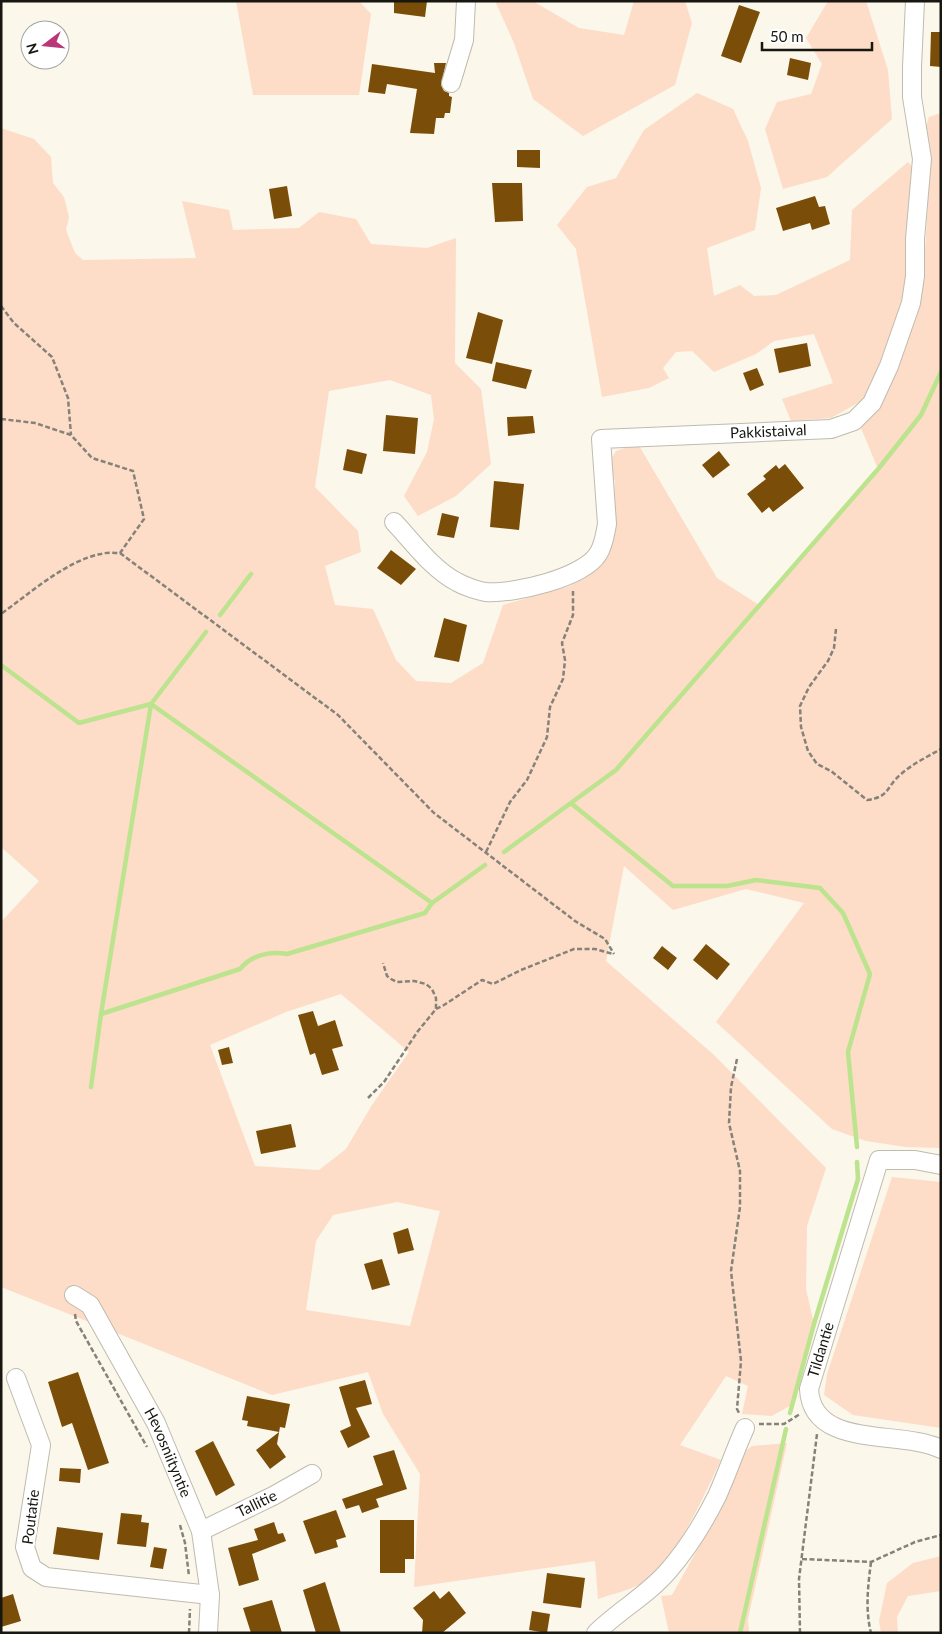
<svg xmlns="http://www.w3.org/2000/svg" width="942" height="1634" font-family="Lato,sans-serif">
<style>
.green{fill:#fddcc8;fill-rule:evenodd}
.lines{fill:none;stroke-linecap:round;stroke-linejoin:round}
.stream{stroke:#bce38d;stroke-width:4.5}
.building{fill:#7a4e08}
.minor-casing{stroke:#bfbbaf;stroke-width:20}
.path{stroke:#858279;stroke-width:2.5;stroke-dasharray:5 2.5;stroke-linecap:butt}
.minor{stroke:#fff;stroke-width:18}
.labels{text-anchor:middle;stroke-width:5;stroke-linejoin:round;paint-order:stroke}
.street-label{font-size:15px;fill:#171611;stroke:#fff}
</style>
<rect width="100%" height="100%" fill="#fbf7ea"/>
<path class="green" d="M236,1h123l12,13 -12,81h-106z
M495,1h41v2l43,25 45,7 10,-34h51l7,22 -17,62 -92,51 -50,-37 -19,-56z
M828,1h38l22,69 4,49 -65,58 -44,12 -18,-60 12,-27 34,-8 11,-30 -16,-26z
M697,93l36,16 15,32 13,47 -6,42 -48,18 7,48 26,-11 14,11 22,-1 74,-35 2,-50 56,-48 7,7 -9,133 -22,62 -19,35 -34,19 -40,3 -9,-22 51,-16 -19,-49 -40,7 -18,13 -42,18 -22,-21 -16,1 -13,16 6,10 -20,10 -47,9 -26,-148 -19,-24 30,-38 29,-9 28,-48z
M941,113v1035l-35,-1 -40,-6 -34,-12 -116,-107 88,-119 -58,-14 -73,21 -49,-44 -18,95 108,94 112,113 -19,58 -1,63 8,35 -21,80 -21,12 -30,-2 6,-28 -22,-10 -46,69 41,15c-15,31 -48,106 -76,122 -14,8 -33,12 -47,17l-3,-38 -181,26 6,-113 -37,-60 -15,-42 -96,23 -271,-108v-365l38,-41 -38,-34v-719l33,11 17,18 2,26 11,14 5,20 -3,13 9,23 8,7 113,-2 -14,-57 47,9 4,20 66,-2 20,-16 37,7 15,25 56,4 29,-10 -1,125 26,26 10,75 -35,32 -38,20 -14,-20 23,-44 7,-33 -3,-24 -41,-15 -61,11 -14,96 43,44 3,21 -36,14 10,39 38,4 23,51 20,21 35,2 32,-20 20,-58 67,-19 37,-28 5,-36 3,-40 -5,-21 6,-10 22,-7 79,134 42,27 119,-136 -17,-41 16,-17 46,-127 6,-100 -3,-58 3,-9zM341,994l68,58 -37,53 -26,44 -27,21 -64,-4 -45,-121 76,-33zM397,1202l43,9 -30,115 -104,-16 10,-69 17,-26z
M892,1177l49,5v246l-88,-13 -29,-20 3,-21z
M787,1443l-39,176 1,14h-80l-8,-37 11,-1 43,-77 25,-63 12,-9z
M941,1556v35l-33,5 -11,21 1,16h-17l-2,-12 8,-38 26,-20z"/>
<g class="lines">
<path class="stream" d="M220,615l31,-41
M1,665l78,58 72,-19 281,199
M572,804l101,82h54l29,-6 64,8 23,25 27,61 -22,78 9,95
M504,852l112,-82 263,-302 42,-53 20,-43
M101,1014l139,-45c11,-14 30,-18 47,-15l138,-41 7,-10 53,-38
M91,1087l10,-73 50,-310 55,-72
M790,1413l24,-89 44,-145 -1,-17
M740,1633l46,-204"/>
</g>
<path class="building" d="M394,1h33l-2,16 -31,-4z
M739,5l21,7 -19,51 -20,-7z
M931,32h10v35l-11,-1z
M790,58l21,5 -3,17 -21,-5z
M434,63h12l-5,22 3,6 5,2v3l3,1 -2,16h-5l-1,5h-8l-2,16 -24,-1 7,-44 -30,-5 -2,10 -17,-2 4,-28 63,9z
M517,150h23v18l-23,-1z
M492,183h30l1,38 -28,1z
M287,186l5,30 -18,3 -5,-30z
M815,196l4,11 6,-1 5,18 -18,6 -2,-7 -27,8 -7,-23z
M478,312l25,8 -11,44 -26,-6z
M807,343l4,23 -32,7 -5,-24z
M496,362l36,8 -6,19 -34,-8z
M757,368l7,17 -14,6 -7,-18z
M386,415l32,3 -3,36 -32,-3z
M533,416l2,17 -27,3 -1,-19z
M347,449l20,5 -5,20 -19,-4z
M719,451l11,14 -17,13 -11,-13z
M785,464l19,24 -31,24 -4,-5 -7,6 -15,-19 19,-15 -3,-3 13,-11 3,4z
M494,481l30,3 -5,46 -29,-3z
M442,513l17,4 -5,21 -17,-3z
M391,550l25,19 -15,16 -24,-17z
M444,618l23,7 -8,37 -25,-5z
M706,944l24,20 -13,16 -24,-20z
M662,946l15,12 -9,12 -15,-12z
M313,1011l5,15 17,-6 8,26 -11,3 7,21 -17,5 -7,-22 -5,2 -12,-40z
M229,1047l4,16 -11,2 -4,-15z
M291,1124l5,23 -35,7 -5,-23z
M408,1228l6,22 -16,4 -5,-21z
M382,1259l8,26 -18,5 -8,-26z
M78,1372l31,91 -21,7 -16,-47 -10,4 -14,-45z
M365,1380l7,24 -16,4 14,29 -22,11 -8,-17 11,-5 -12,-39z
M247,1396l43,8 -5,24 -5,-1 -3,17 9,13 -16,12 -14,-19 23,-18 -32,-6 1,-5 -6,-1z
M213,1441l22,44 -19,11 -21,-45z
M394,1450l13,39 -31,10 3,8 -17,6 -3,-8 -13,4 -4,-10 41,-14 -10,-29z
M60,1468l21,1 -1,14 -21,-2z
M336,1510l10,27 -10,3 2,7 -23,7 -12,-33z
M121,1513l21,2 -1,7 8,1 -3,24 -29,-3z
M380,1520h34v39h-9v14h-25z
M274,1522l4,12 5,-1 3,8 -34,13 7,26 -20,6 -11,-38 30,-8 -4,-11z
M57,1527l46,6 -4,27 -46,-6z
M154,1547l13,2 -4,20 -13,-2z
M547,1573l38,5 -4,30 -38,-5z
M325,1582l16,51h-25l-13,-43z
M434,1591l6,8 9,-8 17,22 -24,20h-20l1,-13 -10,-12z
M13,1594l8,27 -20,6v-29z
M272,1600l10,33h-31l-8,-25z
M532,1611l18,3 -3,19 -18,-3z"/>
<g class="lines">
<g class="minor-casing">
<g id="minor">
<path d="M451,83l13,-43 2,-39"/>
<path id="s1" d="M394,522c19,20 38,47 63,60 7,4 21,9 29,10 28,2 97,-14 112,-38 6,-9 7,-20 9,-30l-6,-85 230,-10 23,-8 18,-18 17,-37 22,-63 4,-27v-37l7,-80 -10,-62v-30l3,-66"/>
<path d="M941,1165l-26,-5h-36l-70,229c3,61 91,40 132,60"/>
<path id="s2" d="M74,1295l16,10 66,118 45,108 9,64 -2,38"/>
<path d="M16,1378l25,67 -16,102 7,21 14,9 164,18"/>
<path id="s3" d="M201,1531l72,-35 39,-22"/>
<path d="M596,1633c23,-23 52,-38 73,-63 19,-22 35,-48 48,-74 10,-22 18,-46 28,-68"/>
</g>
</g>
<path class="path" d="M1,306l13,17 38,34 16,41 3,37
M1,419l34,4 36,12 21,23 41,13 11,48 -24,34c-6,0 -13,-1 -19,1 -34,6 -72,40 -100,60
M120,553l218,162 96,98 141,108 30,18 9,15
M836,629l-2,19 -6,13 -19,26 -9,19 1,21 7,24 9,13 14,7 36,29c23,-3 19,-13 33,-25 12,-11 27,-18 41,-26
M486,852l24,-50 17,-22 20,-43 3,-30 13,-28 2,-19 -3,-17 11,-28v-24
M436,1009l8,-4 38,-25 11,4 28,-14 53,-21h21l18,5
M737,1059l-6,28 -2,36 11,48v36l-9,64 10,90 -4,48 2,4
M368,1098l16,-16 34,-51 18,-22v-11l-4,-9 -6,-5 -12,-3 -17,1 -6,-3 -4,-3 -4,-13
M75,1314l1,7 71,126
M759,1424h25l16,-10
M180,1525l5,18 4,33
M802,1559l69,3 44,-20 26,-7
M871,1562c-3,24 -6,47 0,71
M189,1633l1,-24
M800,1633l-1,-54 18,-145"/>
<use href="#minor" class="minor"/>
</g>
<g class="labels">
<g class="street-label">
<text dy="5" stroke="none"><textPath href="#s1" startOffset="524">Pakkistaival</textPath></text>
<text transform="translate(821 1350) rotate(-73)" y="5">Tildantie</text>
<text dy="5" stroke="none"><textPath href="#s2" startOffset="186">Hevosniityntie</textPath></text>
<text dy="5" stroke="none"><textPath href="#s3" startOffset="62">Tallitie</textPath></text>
<text transform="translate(31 1517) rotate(-83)" y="5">Poutatie</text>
</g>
</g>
<rect width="942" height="1634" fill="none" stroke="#171611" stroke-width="5"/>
<g transform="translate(45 45) rotate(254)"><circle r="24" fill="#ffffff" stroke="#a2a2a0"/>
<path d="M0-4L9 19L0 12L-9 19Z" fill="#bb3678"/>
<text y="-8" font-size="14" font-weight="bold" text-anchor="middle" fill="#171611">N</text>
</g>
<path d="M762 42v8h110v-8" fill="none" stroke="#171611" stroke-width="2.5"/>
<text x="770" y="42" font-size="15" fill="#171611" stroke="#ffffff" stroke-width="4" paint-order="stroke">50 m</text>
</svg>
